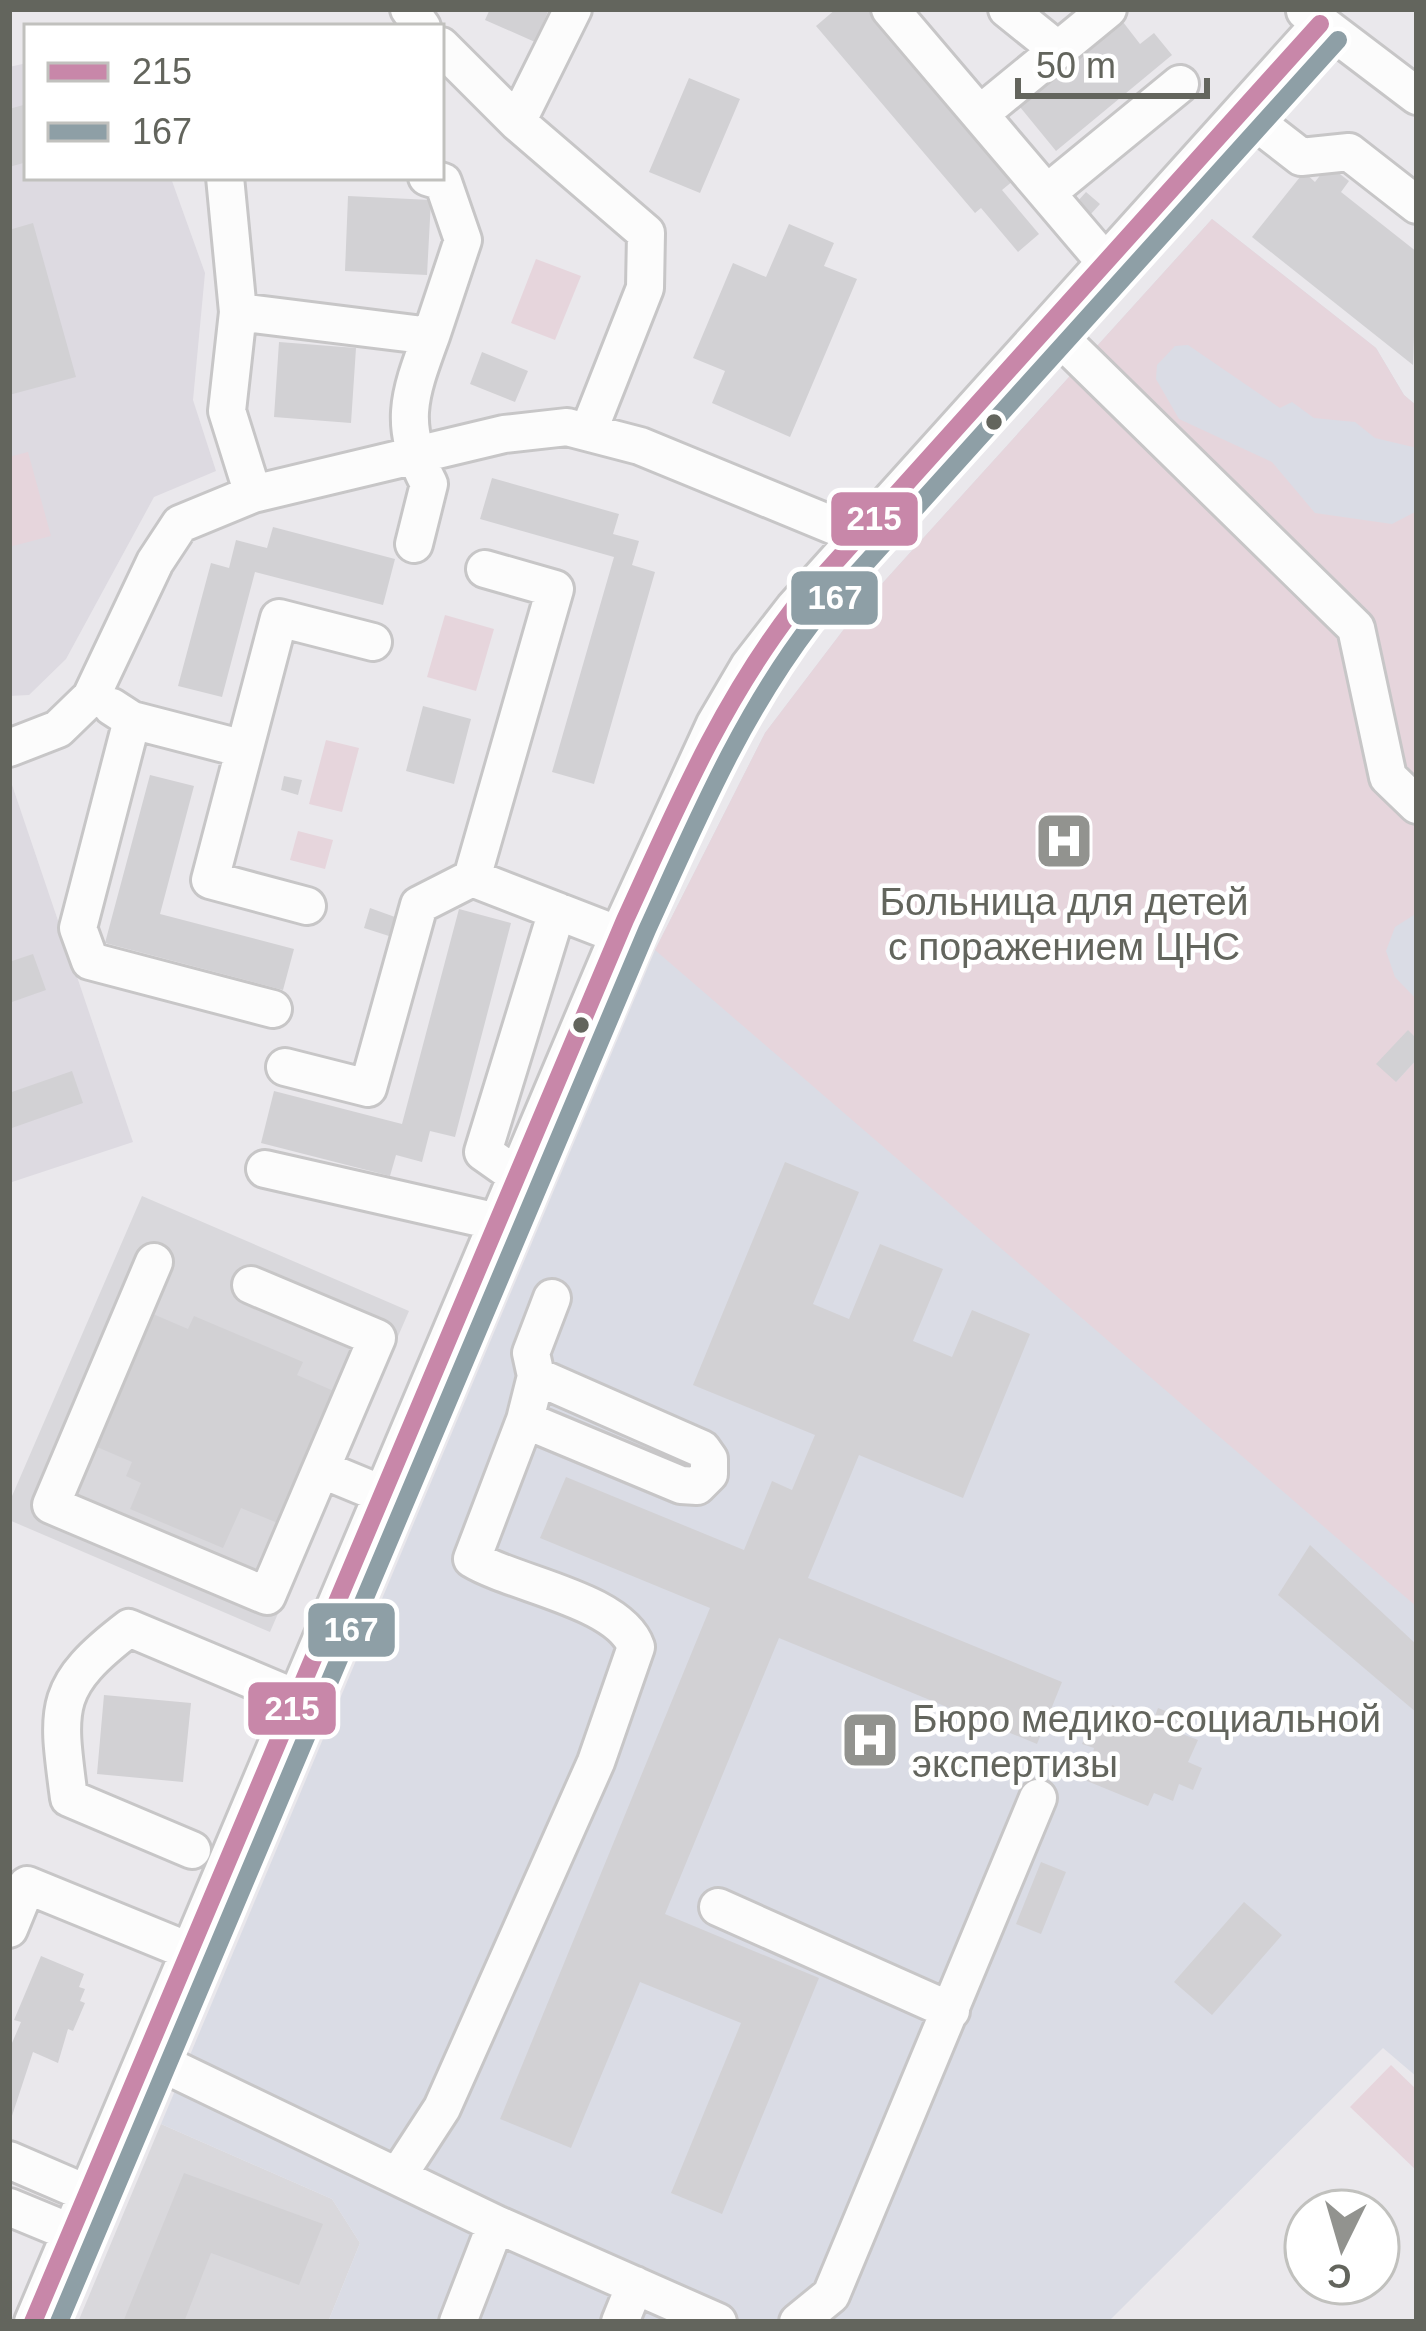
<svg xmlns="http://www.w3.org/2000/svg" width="1426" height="2331" font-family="Arial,sans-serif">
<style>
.industrial{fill:#d9d8dc}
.education{fill:#dddae1}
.medical{fill:#dadce5}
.green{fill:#e6d5dc}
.building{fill:#d2d1d4}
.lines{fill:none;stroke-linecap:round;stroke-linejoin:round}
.minor-casing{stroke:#c7c6c7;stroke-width:42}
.minor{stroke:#fcfcfc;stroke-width:36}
.bus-1-casing{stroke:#fff;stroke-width:27}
.bus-2-casing{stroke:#fff;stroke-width:27}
.bus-1{stroke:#c887a9;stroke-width:18}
.bus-2{stroke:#8e9fa6;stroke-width:18}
.bus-dot{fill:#63655d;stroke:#fff;stroke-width:4.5}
.labels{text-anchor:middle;stroke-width:9;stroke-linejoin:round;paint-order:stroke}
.poi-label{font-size:39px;fill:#63655d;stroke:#fff}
.line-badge{stroke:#fff;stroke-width:4.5}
.badge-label{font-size:33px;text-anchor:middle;font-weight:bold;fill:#fff}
</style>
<rect width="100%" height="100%" fill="#eae8ec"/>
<path class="industrial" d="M142,1196l267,115 -139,321 -261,-112v-17z
M161,2124l171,75 28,44 -32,79h-250z"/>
<path class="education" d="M27,63v114h155l-10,4 33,92 -12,127 23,71 -62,26 -88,162 -37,36 -20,1v-629z
M9,776l124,366 -124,41z"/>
<path class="medical" d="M1212,219l164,129 28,47 13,11v1671l-34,-29 -275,274h-780l32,-79 -28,-44 -171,-75 494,-1174 110,-217 95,-125z"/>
<path class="green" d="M1212,219l164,129 28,47 13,11v42l-42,-10 -20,-16 -41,-4 -22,-16 -12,6 -92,-63 -13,1 -18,19 -1,14 23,40 93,43 43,51 77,11 25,-13v402l-22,14 -9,24 9,26 22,23v39l-10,-8 -11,51 21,-23v548l-762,-657 110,-217 95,-125z
M536,259l45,17 -26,64 -44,-17z
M28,452l23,84 -42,11v-90z
M445,615l49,14 -18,62 -49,-14z
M326,740l33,8 -17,64 -33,-8z
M298,831l35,9 -8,29 -35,-9z
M1391,2065l26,25v81l-67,-64z"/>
<path class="building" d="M490,9h59l-14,33 -50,-22z
M836,9h43l141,166 -18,15 37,44 -21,18 -37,-44 -6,5 -159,-187z
M1123,22l17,22 14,-11 18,22 -116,96 -36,-44z
M689,78l51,21 -40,94 -51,-21z
M27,104v58l-18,5v-58z
M1328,165l21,16 -8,11 76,60 -4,113 -161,-128 52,-65 11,10z
M1086,192l14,12 -19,21 -14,-12z
M348,196l83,4 -4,75 -82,-4z
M33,223l43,154 -67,18v-165z
M789,224l45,19 -10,23 33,13 -67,158 -78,-34 13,-32 -32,-13 40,-95 33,14z
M279,342l77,6 -5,75 -77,-6z
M482,352l46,19 -13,31 -45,-18z
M492,478l127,36 -6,20 26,7 -7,24 23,7 -61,212 -42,-12 62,-215 -134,-38z
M273,527l122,32 -12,46 -128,-33 -33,125 -44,-11 33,-123 18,5 7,-28 31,8z
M423,706l48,13 -17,65 -48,-13z
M150,775l44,11 -34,128 134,35 -11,41 -178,-47z
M284,776l18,4 -4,15 -17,-5z
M370,908l25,9 -6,19 -25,-8z
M459,909l52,14 -56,214 -25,-6 -8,31 -26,-7 -6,21 -129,-33 13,-52 128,33z
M33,954l13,36 -37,13v-41z
M1408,1030l9,9v20l-21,23 -20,-18z
M72,1071l11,32 -74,26v-36z
M785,1162l74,30 -46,112 36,15 31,-75 63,25 -30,72 39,16 20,-47 58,24 -67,164 -104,-43 -51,123 254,104 -25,62 -258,-106 -114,276 154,64 -97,236 -51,-21 70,-170 -101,-41 -69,166 -71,-29 210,-511 -170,-70 26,-61 178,73 28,-69 20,9 23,-55 -122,-50z
M146,1311l42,18 6,-13 109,46 -6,13 39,17 -56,132 -39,-16 -18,40 -93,-39 11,-26 -15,-7 6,-14 -42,-18z
M1310,1545l107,100v68l-139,-118z
M104,1695l87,8 -8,79 -86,-8z
M1112,1705l41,16 5,-13 28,11 -6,14 18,7 -10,22 14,6 -9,22 -14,-6 -6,17 -19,-8 -6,13 -61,-25 7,-33 -12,-4 10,-24 12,5z
M1041,1862l25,10 -25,62 -25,-10z
M1244,1902l38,33 -70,80 -38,-33z
M41,1956l43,18 -5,13 6,2 -5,12 5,2 -12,28 -5,-2 -10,34 -25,-11 -24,73v-75l12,-28 -7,-2z
M184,2173l139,51 -24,61 -88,-32 -27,69h-61z"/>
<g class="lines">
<g class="minor-casing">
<path id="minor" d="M409,9l13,18
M890,9l216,254
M1007,9l51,41
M1305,11l112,85
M441,46l76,76 129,111 -1,55 -56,142
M1243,112l58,45 48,-5 68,53
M980,114l128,-105
M517,122l56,-113
M225,177l13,135 -11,99 26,83
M1047,193l133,-109
M238,312l193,24 32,-96 -20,-58 -16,-5
M1049,327l307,301 32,149 29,28
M414,544l15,-60c-31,-60 -20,-88 2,-148
M112,707l20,13 112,29
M132,720l-54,208 12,33 183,48
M9,748l49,-19 33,-32 64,-135 25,-38 73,-30 251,-60 63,-7 73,19 219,90
M472,878l147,57
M307,906l-97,-26 69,-262 94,24
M285,1067l83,21 51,-183 53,-27 83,-289 -70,-20
M265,1169l233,53
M517,1176l-34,-24 74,-241
M154,1262l-103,243 216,91 54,-127
M251,1285l126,53 -56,131 63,26
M525,1420l156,65 16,1 12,-12v-15l-7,-10 -166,-73
M192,1850l-123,-52c-12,-91 -17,-111 60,-170l169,71
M718,1907l233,104
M9,1929l18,-44 164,67
M147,2056l349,168 222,98
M9,2160l79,34
M399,2174l43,-66 154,-346 40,-115c-16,-47 -123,-63 -164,-88l53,-139 11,-44 -5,-23 21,-55
M9,2207l63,26
M33,2322l592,-1402 90,-196 34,-58 45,-58 526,-584
M458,2322l38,-98
M620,2322l15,-37
M798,2322l33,-27 207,-497"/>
</g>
<use href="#minor" class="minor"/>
<g class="bus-1-casing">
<path id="bus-1" d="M33,2322l592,-1402c50,-109 95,-216 169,-312l526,-584"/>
</g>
<g class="bus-2-casing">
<path id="bus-2" d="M59,2322l588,-1392c49,-107 93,-213 165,-307l526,-583"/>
</g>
<use href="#bus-1" class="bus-1"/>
<use href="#bus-2" class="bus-2"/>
</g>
<defs>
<g id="hospital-square" transform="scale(3)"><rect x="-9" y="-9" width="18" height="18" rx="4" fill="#92938f" stroke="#fff"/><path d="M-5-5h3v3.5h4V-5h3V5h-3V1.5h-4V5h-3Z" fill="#fff"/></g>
</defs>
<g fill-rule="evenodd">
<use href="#hospital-square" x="1064" y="841"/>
<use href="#hospital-square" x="870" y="1740"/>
</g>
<g class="bus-dot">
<circle cx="994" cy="422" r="10"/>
<circle cx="581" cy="1025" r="10"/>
</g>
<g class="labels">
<g class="poi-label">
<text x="1064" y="915">Больница для детей<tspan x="1064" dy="45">с поражением ЦНС</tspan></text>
<text x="912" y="1732" text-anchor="start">Бюро медико-социальной<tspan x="912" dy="45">экспертизы</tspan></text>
</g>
</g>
<g class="line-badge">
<rect x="829" y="490" width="91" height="58" rx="12" fill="#c887a9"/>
<rect x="789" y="569" width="91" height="58" rx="12" fill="#8e9fa6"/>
<rect x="306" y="1601" width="91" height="58" rx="12" fill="#8e9fa6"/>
<rect x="246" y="1680" width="92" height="57" rx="12" fill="#c887a9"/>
</g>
<g class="badge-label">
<text x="874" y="530">215</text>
<text x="835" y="609">167</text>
<text x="351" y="1641">167</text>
<text x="292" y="1720">215</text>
</g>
<rect width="1426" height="2331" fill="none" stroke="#63655d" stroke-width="24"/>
<rect x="24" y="24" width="420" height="156" fill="#ffffff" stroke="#c1c1be" stroke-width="3"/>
<rect x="48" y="63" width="60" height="18" fill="#c887a9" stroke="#c1c1be" stroke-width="3"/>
<text x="132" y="84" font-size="36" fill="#63655d">215</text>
<rect x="48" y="123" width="60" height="18" fill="#8e9fa6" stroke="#c1c1be" stroke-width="3"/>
<text x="132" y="144" font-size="36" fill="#63655d">167</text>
<g transform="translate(1342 2247) rotate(185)"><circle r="57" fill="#ffffff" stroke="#c1c1be" stroke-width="3"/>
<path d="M0-9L21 45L0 30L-21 45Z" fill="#92938f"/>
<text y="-18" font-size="33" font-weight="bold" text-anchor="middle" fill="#63655d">С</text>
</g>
<path d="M1018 78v18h189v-18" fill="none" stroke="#63655d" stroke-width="6"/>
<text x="1036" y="78" font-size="36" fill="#63655d" stroke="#ffffff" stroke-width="9" paint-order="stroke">50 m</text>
</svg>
